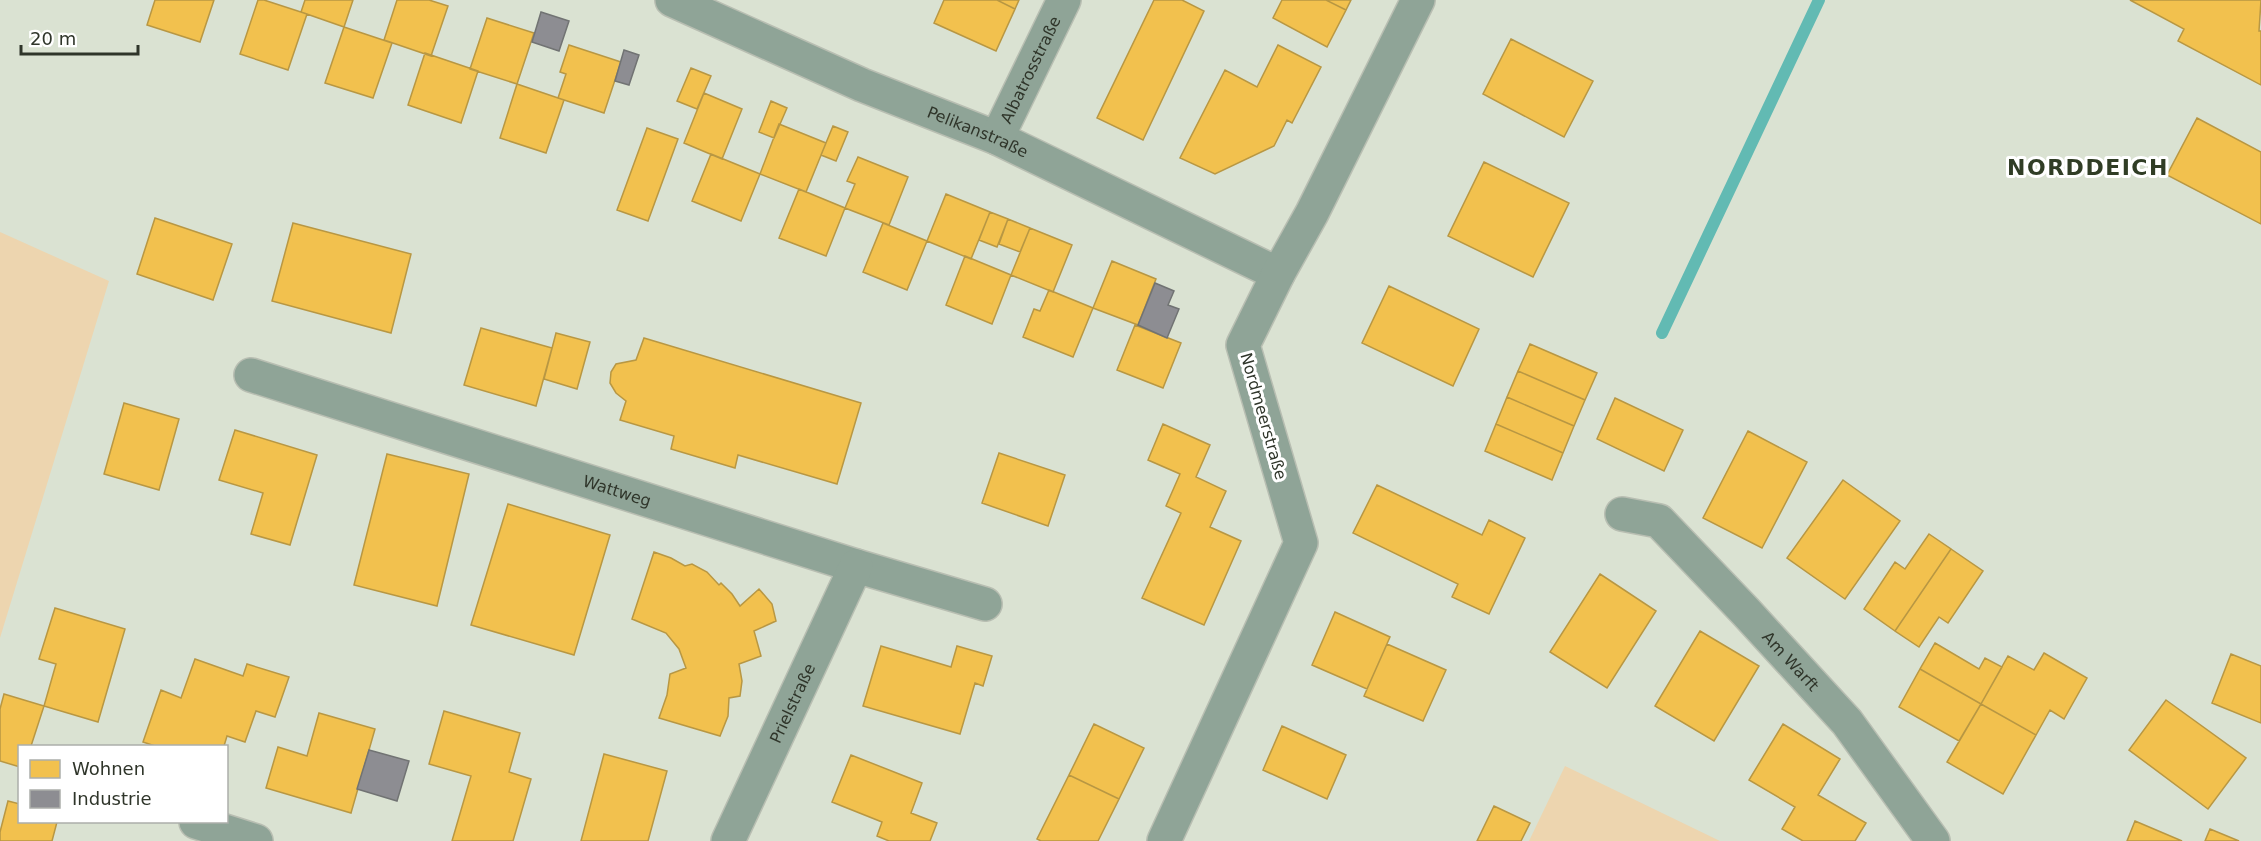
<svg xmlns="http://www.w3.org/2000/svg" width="2261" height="841" font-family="'DejaVu Sans',sans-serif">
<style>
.green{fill:#edd5af}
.homes{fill:#f2c14e;stroke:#b89743;stroke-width:1.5}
.industry{fill:#8d8d92;stroke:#717373;stroke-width:1.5}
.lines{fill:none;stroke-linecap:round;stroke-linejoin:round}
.stream{stroke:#62bab3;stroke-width:12}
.minor-casing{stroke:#b8beb2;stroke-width:36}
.minor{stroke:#8fa497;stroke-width:33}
.labels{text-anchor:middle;stroke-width:6;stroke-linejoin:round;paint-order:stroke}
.street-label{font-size:16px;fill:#2f352a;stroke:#fff}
.district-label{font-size:22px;font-weight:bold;letter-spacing:1.5px;fill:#303d25;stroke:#fff}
</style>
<rect width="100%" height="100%" fill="#dae2d2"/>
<path class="green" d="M0,232l109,49 -109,357z
M1565,766l155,75h-191z"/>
<path class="homes" d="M155,0h59l-14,42 -53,-17z
M258,0h6l43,14 -19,56 -48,-16z
M305,0h48l-9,27 -43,-15z
M397,0h32l19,6 -17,50 -47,-16z
M944,0h53l18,9 -19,42 -62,-28z
M997,0h22l-4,9z
M1154,0h28l22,11 -61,129 -46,-22z
M1282,0h44l20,10 -19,37 -54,-29z
M1326,0h25l-5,10z
M2130,0h131l-2,31h2v54l-83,-44 6,-12z
M487,18l47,15 -17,51 -47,-15z
M344,27l48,16 -19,55 -48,-15z
M1511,39l82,42 -29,56 -81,-43z
M569,45l52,17 -17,51 -46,-15 8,-24 -6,-2z
M1278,45l43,22 -29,56 -5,-3 -13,26 -59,28 -35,-16 45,-88 32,17z
M425,53l53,18 -17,52 -53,-18z
M691,68l20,8 -14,33 -20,-8z
M517,84l47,16 -18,53 -46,-15z
M704,93l38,16 -20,50 -38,-16z
M771,101l16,7 -13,30 -15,-6z
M2197,118l64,34v72l-94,-49z
M779,124l47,19 -20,49 -46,-18z
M833,126l15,6 -12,29 -15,-6z
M647,128l31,11 -30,82 -31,-11z
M711,154l49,20 -19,47 -49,-20z
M858,157l50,20 -19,48 -44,-17 10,-24 -8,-3z
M1484,162l85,41 -36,74 -85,-41z
M799,189l46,19 -19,48 -47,-18z
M946,194l44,18 -19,47 -44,-18z
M990,212l18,7 -11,28 -18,-7z
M155,218l77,26 -19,56 -76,-26z
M1008,219l22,9 -10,24 -21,-8z
M293,223l118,31 -20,79 -119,-32z
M883,223l44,18 -20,49 -44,-18z
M1030,228l42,17 -19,47 -42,-17z
M965,256l46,19 -19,49 -46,-19z
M1112,261l44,18 -18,46 -45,-17z
M1389,286l90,43 -26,57 -91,-43z
M1049,290l44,18 -20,49 -50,-20 11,-28 6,2z
M1135,325l46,18 -18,45 -46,-18z
M481,328l71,20 -16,58 -72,-21z
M556,333l34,9 -13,47 -33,-10z
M644,338l217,65 -24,81 -99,-29 -3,13 -64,-19 3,-13 -54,-16 6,-19 -10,-8 -6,-10 1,-11 5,-8 20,-4z
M1530,344l67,29 -12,27 -67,-29z
M1518,371l67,29 -11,26 -67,-29z
M1507,397l67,29 -11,27 -67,-29z
M1615,398l68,32 -19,41 -67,-32z
M124,403l55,16 -20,71 -55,-16z
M1163,424l47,21 -14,32 30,14 -16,36 31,14 -37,84 -62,-27 39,-85 -15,-7 14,-32 -32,-14z
M1496,424l67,29 -11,27 -67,-29z
M235,430l82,25 -27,90 -39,-11 12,-41 -44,-13z
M1748,431l59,31 -45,86 -59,-30z
M999,453l66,22 -17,51 -66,-23z
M387,454l82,20 -32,132 -83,-21z
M1843,480l57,41 -55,78 -58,-41z
M1377,485l105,50 7,-15 36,18 -36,76 -37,-17 6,-13 -105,-51z
M508,504l102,31 -36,120 -103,-30z
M1929,534l22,15 -56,82 -31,-22 31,-47 10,7z
M1951,549l32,22 -35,52 -9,-6 -20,30 -24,-16z
M654,552l17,6 14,8 7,-2 15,8 12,13 2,-2 11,11 8,12 19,-17 13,15 4,17 -22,10 7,25 -22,8 3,17 -2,15 -11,2 -1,18 -8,20 -61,-18 8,-23 3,-21 16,-6 -7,-19 -13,-16 -34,-14z
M1600,574l56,37 -49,77 -57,-36z
M55,608l70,21 -27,93 -54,-16 12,-42 -17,-5z
M1335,612l55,25 -23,52 -55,-24z
M1700,631l59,35 -45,75 -59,-35z
M1935,643l44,26 6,-11 17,9 -21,37 -61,-35z
M1387,644l59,26 -23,51 -59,-25z
M881,646l70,21 6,-21 35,10 -9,30 -8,-3 -15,51 -97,-28z
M2044,653l43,25 -23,41 -14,-9 -14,25 -55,-31 27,-48 26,14z
M2231,654l30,12v57l-49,-20z
M195,659l48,17 4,-12 42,13 -14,40 -19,-6 -11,31 -18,-6 -3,10h-69l-12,-4 18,-52 20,8z
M1920,669l61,35 -22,37 -60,-34z
M4,694l40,12 -13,40h-11v21l-20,-6v-52z
M2166,700l80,58 -38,51 -79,-59z
M1981,704l55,31 -33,59 -56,-32z
M444,711l76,22 -11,39 22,7 -18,62h-61l19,-65 -42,-12z
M319,713l56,16 -24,84 -85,-25 12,-41 29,9z
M1094,724l50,24 -25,51 -50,-24z
M1783,724l57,35 -22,36 48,28 -11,18h-52l-21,-12 13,-22 -46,-27z
M1282,726l64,29 -19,44 -64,-29z
M604,754l63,17 -19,70h-67z
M851,755l71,28 -11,30 26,10 -7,18h-41l-12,-5 5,-14 -50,-20z
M1069,775l50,24 -21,42h-57l-4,-2z
M8,801l12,3v18h37l-5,19h-52v-9z
M1494,806l36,17 -9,18h-44z
M2135,821l47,20h-55z
M2210,829l29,12h-34z"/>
<path class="industry" d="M541,12l28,9 -10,30 -27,-9z
M624,50l15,5 -10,30 -14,-4z
M1155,283l19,8 -6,14 11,4 -12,29 -29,-13z
M369,750l40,11 -12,40 -40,-12z"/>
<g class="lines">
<path class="stream" d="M1662,333l157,-333"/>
<g class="minor-casing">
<g id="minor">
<path id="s1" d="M672,0l190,85 135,53 281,136"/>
<path id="s2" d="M997,138l67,-138"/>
<path id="s3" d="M251,375l605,191 129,38"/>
<path id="s4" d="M1622,514l37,7 87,91 101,110 86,119"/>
<path d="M196,822l60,19"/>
<path id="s5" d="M728,841l128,-275"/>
<path d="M1164,841l137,-298 -58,-198 35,-71 34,-61 106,-213"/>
</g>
</g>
<use href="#minor" class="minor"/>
</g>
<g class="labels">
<g class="street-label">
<text dy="6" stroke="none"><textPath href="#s2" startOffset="76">Albatrosstraße</textPath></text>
<text dy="6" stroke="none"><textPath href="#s1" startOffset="333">Pelikanstraße</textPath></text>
<text transform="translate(1264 416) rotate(74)" y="6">Nordmeerstraße</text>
<text dy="6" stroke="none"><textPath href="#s3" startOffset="384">Wattweg</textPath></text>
<text dy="6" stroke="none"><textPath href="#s4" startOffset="230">Am Warft</textPath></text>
<text dy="6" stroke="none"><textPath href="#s5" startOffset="152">Prielstraße</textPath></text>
</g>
<g class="district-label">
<text x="2088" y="175">NORDDEICH</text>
</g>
</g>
<rect x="18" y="745" width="210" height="78" fill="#ffffff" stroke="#acaeaa" stroke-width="1.5"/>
<rect x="30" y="760" width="30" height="18" fill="#f2c14e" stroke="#acaeaa" stroke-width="1.5"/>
<text x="72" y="775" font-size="18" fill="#2f352a">Wohnen</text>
<rect x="30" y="790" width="30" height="18" fill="#8d8d92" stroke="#acaeaa" stroke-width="1.5"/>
<text x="72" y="805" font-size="18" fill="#2f352a">Industrie</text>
<path d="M21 45v9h117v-9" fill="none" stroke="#2f352a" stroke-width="3"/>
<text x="30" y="45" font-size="18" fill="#2f352a" stroke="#ffffff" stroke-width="4.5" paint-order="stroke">20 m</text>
</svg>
